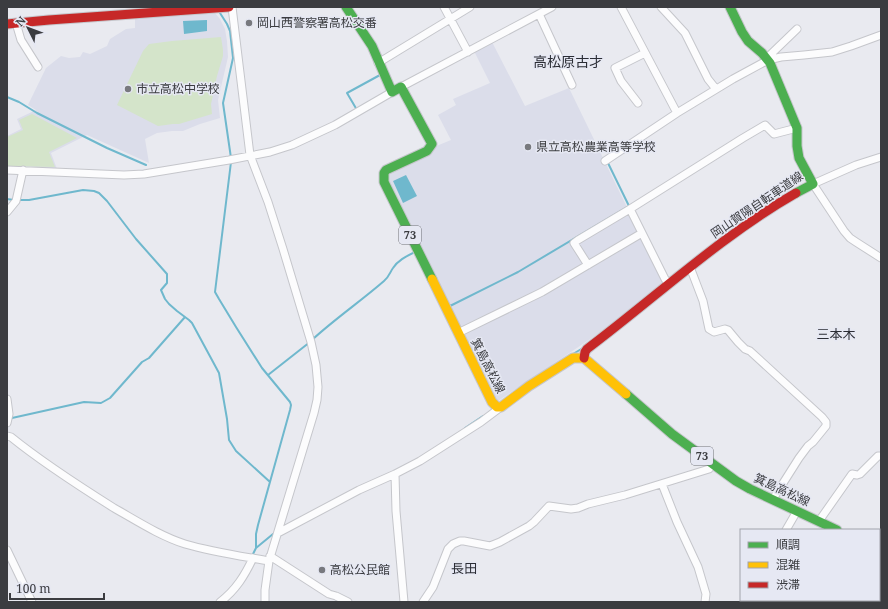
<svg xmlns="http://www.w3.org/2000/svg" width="888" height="609" font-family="'Noto Serif','Noto Sans JP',serif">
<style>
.built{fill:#dbddea}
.green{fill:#d4e4ca}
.water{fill:#6fb8cd}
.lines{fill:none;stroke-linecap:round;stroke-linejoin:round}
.stream{stroke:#6fb8cd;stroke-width:2}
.street-casing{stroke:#c5c6cb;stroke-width:9}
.fast-casing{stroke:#c5c6cb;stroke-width:11}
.slow-casing{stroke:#c5c6cb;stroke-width:11}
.jam-casing{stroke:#c5c6cb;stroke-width:11}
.street{stroke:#fcfcfd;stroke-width:7}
.fast{stroke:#4caf50;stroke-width:9}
.slow{stroke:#ffc107;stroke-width:9}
.jam{stroke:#c62828;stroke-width:9}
.poi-dot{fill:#78797e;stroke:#e6e8f3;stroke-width:1.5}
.labels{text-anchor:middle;stroke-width:3;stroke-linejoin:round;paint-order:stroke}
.shield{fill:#e6e8f3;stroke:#6e7076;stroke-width:1}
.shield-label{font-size:11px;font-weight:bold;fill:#3b3c40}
.poi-label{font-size:12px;fill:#3b3c40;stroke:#e6e8f3;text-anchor:start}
.street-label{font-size:12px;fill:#3b3c40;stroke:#e6e8f3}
.neighbourhood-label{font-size:13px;fill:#2b2d35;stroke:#e6e8f3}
.quarter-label{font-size:14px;fill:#2b2d35;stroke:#e6e8f3}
</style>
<rect width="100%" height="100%" fill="#e9eaf0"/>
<path class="built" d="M215,13l5,6 5,10 2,12 1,16 -10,43 2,18 -20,6 -17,7h-11l-15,2 -12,6 4,24 -62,-28 -36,18 6,16 -50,-2v-31l14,-7 -4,-10 19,-9 -8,-5 18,-37 15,-12 8,2 11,-1 3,-5 7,2 17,-8 3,-7 16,-10 9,-1v-10z
M492,42l33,64 44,-18 70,144 -100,59 -76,38 -6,-2 -72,-152 49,-28 17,-7 -13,-25 18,-10 -3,-6 37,-16 -16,-32z
M641,236l23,45 -47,40 -122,82 -30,-63 1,-6 77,-41z"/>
<path class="green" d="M221,37l2,13v6l-6,20 -6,28 1,10 -33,10h-6l-15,2 -41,-21 26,-54 6,-7 23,-3z
M32,114l45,24 -28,14 6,15 -48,-1v-29l16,-7 -4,-10z"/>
<path class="water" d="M207,20v11l-23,3 -1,-13z
M406,175l11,21 -14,7 -10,-22z"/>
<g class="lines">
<path class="stream" d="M220,13l7,11 3,7 3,27 -10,45 8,55
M7,97l12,5 18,11 70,35 39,17
M356,111l1,-1 -10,-17 33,-18
M231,162l-16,130 4,7 17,28 26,41 28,34 1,3 -1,5 -32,115 -2,9v14
M7,199l7,1
M18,200h11l54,-10 11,1 5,2 8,8 29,38 31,35v9l-6,7 4,9 4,5 8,7 12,9 3,3 27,50 8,46 2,21 7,11 34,31
M450,305v1l68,-34 111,-66 -22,-45
M313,339c23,-21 48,-38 71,-58 5,-4 6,-9 9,-13 5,-8 14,-12 22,-16
M573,354l10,-6
M268,375l42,-33
M10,420l2,-2 72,-16 17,1 9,-5 32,-36 7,-4 36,-41
M465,428l18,-12
M252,556l4,-8 17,-14"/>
<g class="street-casing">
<path id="street" d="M232,7l18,148 18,47 15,47 28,93 5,23 2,22 -1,13 -3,13 -45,148 -4,29v12
M444,7l24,45
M621,7l56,106
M661,7l24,26 23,46 8,10
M539,14l33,71
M16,23l5,17 17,27
M773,59l-3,-4 27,-26
M378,63l92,-56
M401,87l151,-80
M638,103l-17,-22 -6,-13 30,-15
M881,157l-25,8 -43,19 31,47 6,7 6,4 25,16
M605,161l72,-48 56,-34 35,-19 13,-3 23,-2 28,-3 19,-6 30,-11
M7,170l117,5 20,-1 85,-14 41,-8 22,-7 43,-20 57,-33
M630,209l35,70 4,5
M7,212l9,-11 7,-31
M588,265l-14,-22 4,-3 52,-31 113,-71 22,-13 9,9 23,-6
M690,267l13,34 6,28 5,3 11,-3 3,1 10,12 7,7 5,2 72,66 4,5v4l-13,16 -5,4 -9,12 -26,41
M458,333l84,-41 100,-59
M7,399l2,15 -2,9
M7,436l4,1c32,26 68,49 103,71 23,13 46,28 71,36 27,8 56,12 84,17
M395,474l1,37 8,91
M662,484l15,38 21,45 8,27 -1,8
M819,521l33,-47 5,1 3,-1 18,-18h3
M786,530l11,-19
M278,533l81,-43 36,-16 25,-13 61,-39 20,-15
M7,550l25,52
M270,556l59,38 7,2 12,6
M758,600v2
M220,602c16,-12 25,-27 33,-44
M423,602l10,-15 15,-38 5,-5 7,-3h4l26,5 10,-4 29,-16 5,-4 15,-16 22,3 7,-1 10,-4 37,-9 84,-26 4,-5"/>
</g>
<g class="fast-casing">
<path id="fast" d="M346,7l26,39 20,46 9,-5 31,57 -5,7 -41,19 -2,3v9l48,97
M730,7l12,25 6,9 14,12 8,10 27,65v18l2,12 14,26 -17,9
M626,394l46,40 64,47 14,8 87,41"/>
</g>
<g class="slow-casing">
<path id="slow" d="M432,279l60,123 5,5h4l28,-21 44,-28h11l42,36"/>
</g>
<g class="jam-casing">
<path id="jam" d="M7,24l42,-4 180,-13
M584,358l1,-6 2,-3c69,-52 134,-113 209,-156
M879,551l2,1"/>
</g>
<use href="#street" class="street"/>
<use href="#fast" class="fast"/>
<use href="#slow" class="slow"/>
<use href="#jam" class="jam"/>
</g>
<g class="poi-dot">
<circle cx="249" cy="23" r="4"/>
<circle cx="128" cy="89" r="4"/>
<circle cx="528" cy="147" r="4"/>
<circle cx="322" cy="570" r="4"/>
</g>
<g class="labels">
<g class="shield">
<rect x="399" y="226" width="22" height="18" rx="3"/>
<rect x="691" y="447" width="22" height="18" rx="3"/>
</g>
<g class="shield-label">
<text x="410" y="239">73</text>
<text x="702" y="460">73</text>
</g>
<g class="poi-label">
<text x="257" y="27">岡山西警察署高松交番</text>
<text x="136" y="93">市立高松中学校</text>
<text x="536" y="151">県立高松農業高等学校</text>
<text x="330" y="574">高松公民館</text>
</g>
<g class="street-label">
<text transform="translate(757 205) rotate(-34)" y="4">岡山賀陽自転車道線</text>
<text transform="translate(488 366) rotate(63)" y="4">箕島高松線</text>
<text transform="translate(782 490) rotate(25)" y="4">箕島高松線</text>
</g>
<g class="neighbourhood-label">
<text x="836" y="339">三本木</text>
<text x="464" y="573">長田</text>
</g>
<g class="quarter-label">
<text x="568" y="67">高松原古才</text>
</g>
</g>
<rect width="888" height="609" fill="none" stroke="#3b3c40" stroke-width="16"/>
<rect x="740" y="529" width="140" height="72" fill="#e6e8f3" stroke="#a2a3ab"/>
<rect x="748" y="542" width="20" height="6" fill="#4caf50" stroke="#a2a3ab"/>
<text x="776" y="549" font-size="12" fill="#3b3c40">順調</text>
<rect x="748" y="562" width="20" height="6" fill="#ffc107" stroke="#a2a3ab"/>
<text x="776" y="569" font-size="12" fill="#3b3c40">混雑</text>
<rect x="748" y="582" width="20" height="6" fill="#c62828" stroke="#a2a3ab"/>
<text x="776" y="589" font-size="12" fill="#3b3c40">渋滞</text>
<g transform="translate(28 28) rotate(312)" stroke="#e6e8f3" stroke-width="3" paint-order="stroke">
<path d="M0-3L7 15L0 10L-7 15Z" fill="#3b3c40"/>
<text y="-6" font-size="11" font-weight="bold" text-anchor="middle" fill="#3b3c40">N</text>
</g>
<path d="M10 593v6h94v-6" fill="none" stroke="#3b3c40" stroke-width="2"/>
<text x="16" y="593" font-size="12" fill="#3b3c40" stroke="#e6e8f3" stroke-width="3" paint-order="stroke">100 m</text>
</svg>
